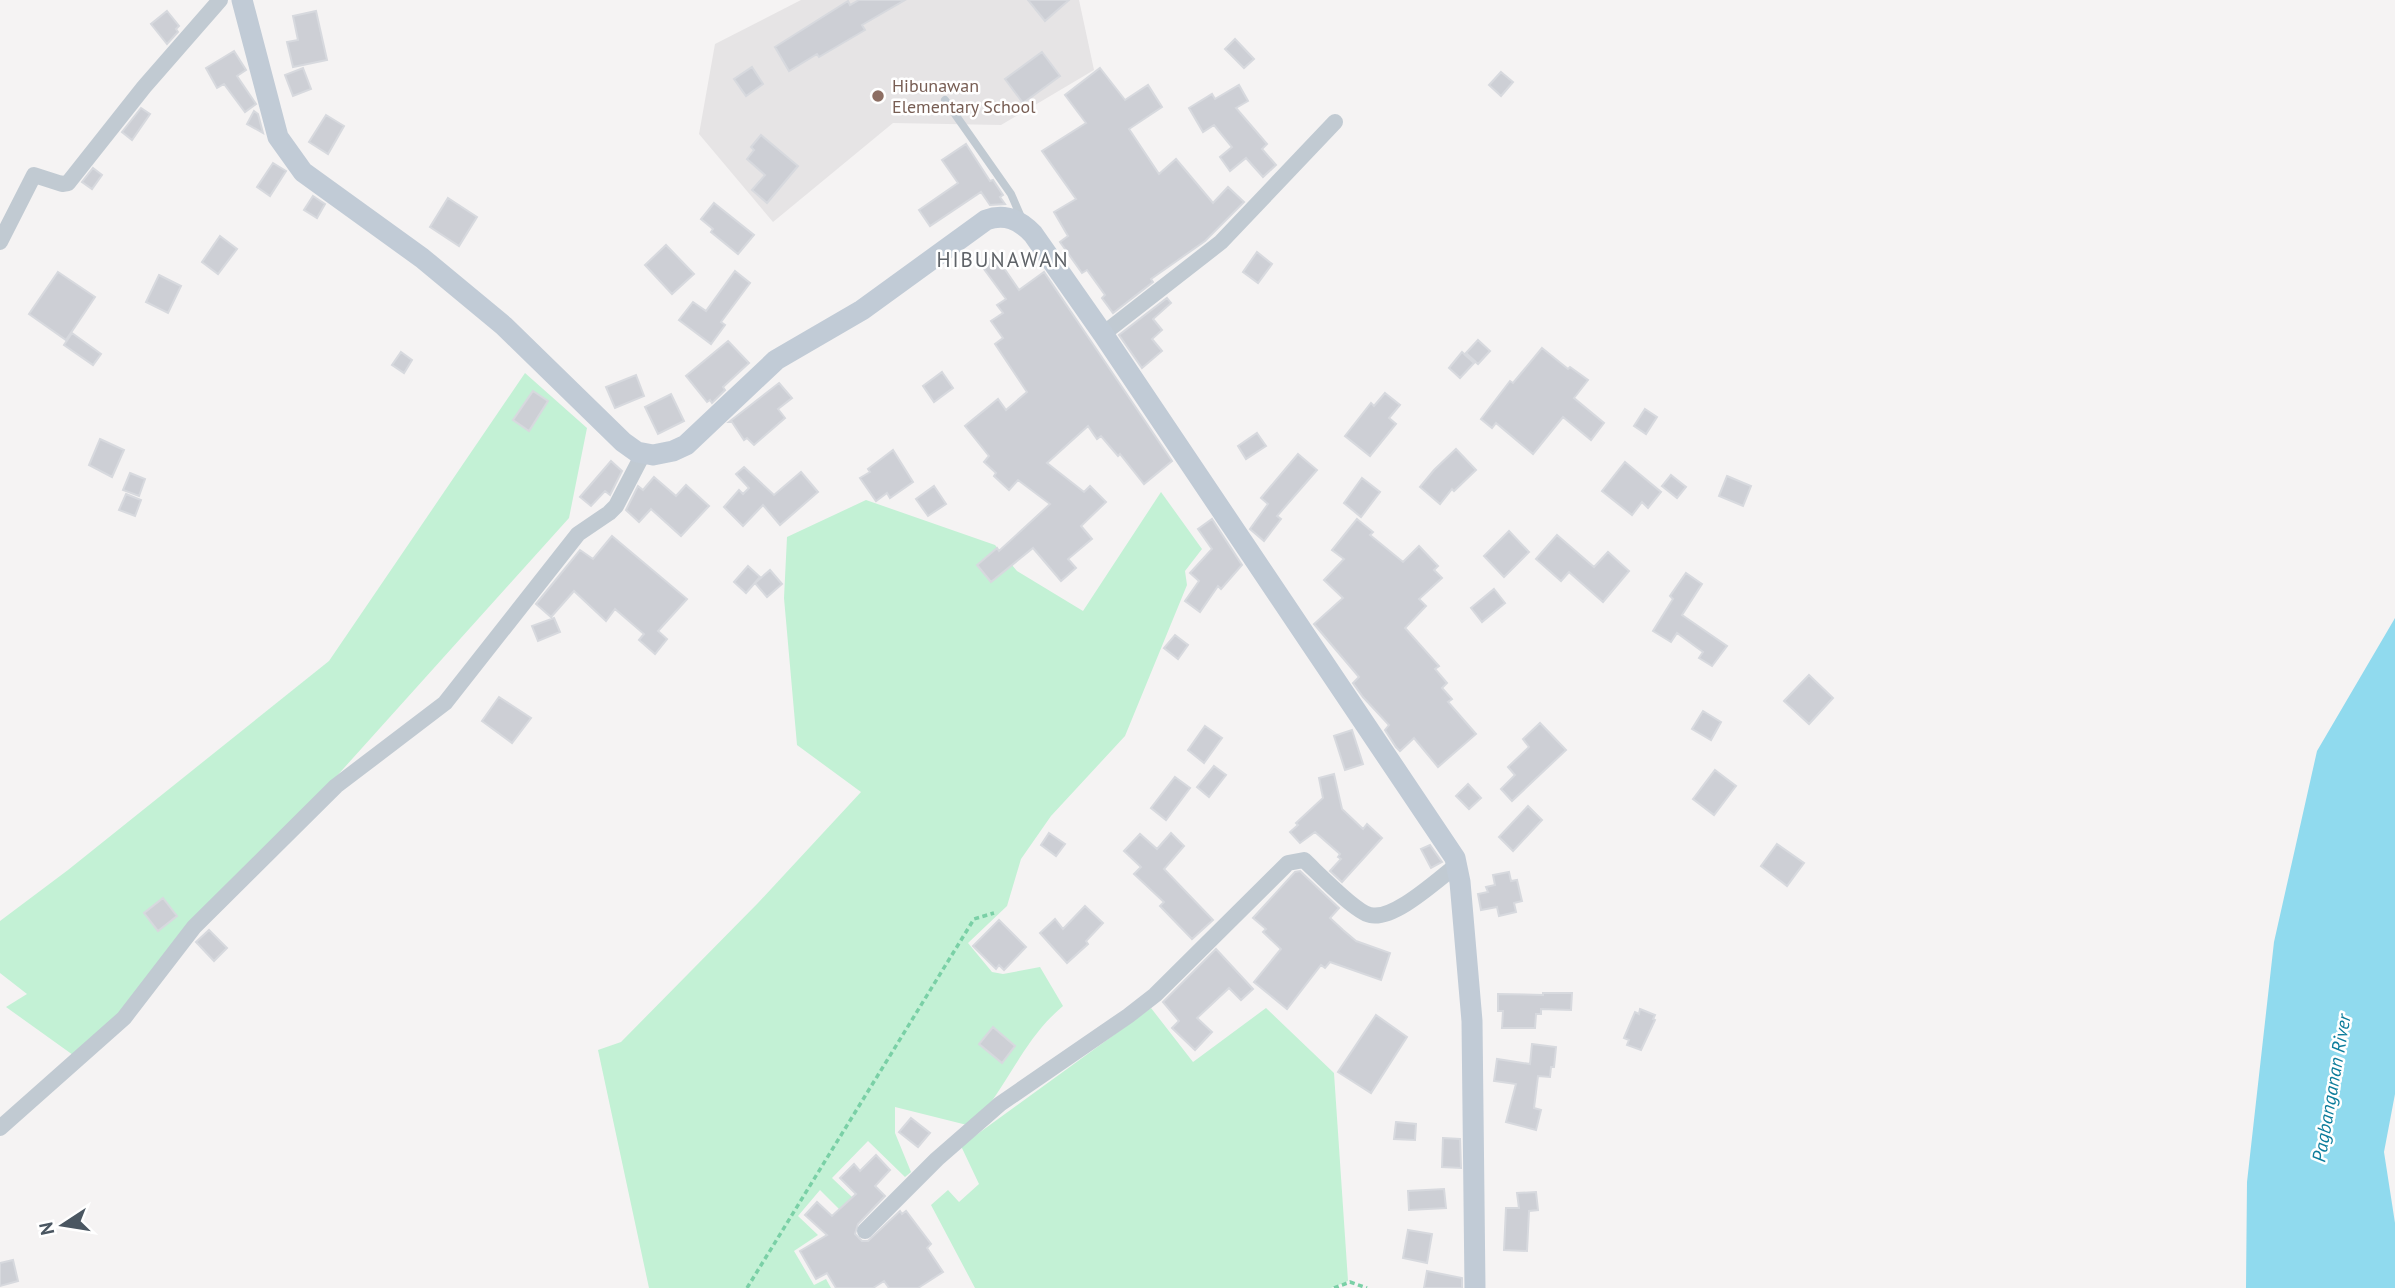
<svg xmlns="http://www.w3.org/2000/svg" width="2395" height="1288" font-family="'PT Sans',sans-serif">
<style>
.education{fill:#e6e4e5}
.green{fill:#c3f1d5}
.water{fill:#90daee}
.building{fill:#cdcfd5;stroke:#d7d9de;stroke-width:2}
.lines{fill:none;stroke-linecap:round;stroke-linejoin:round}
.path{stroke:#7ad0a6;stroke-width:3.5;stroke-dasharray:5 3.5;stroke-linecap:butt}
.lane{stroke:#c1cad2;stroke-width:8}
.street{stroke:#c1cad2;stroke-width:16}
.secondary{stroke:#c1cbd6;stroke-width:21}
.education-dot{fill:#8d6e63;stroke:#fff;stroke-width:2.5}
.labels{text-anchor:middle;stroke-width:5;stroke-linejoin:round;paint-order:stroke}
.education-label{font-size:18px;fill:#785e54;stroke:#fff;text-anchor:start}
.water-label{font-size:19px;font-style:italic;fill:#0c7c9b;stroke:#fff}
.quarter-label{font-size:21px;letter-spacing:2px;fill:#5f6368;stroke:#fff}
</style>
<rect width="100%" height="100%" fill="#f5f3f3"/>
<path class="education" d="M801,0h278l15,70 -93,55 -108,-2 -120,99 -74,-88 16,-90z"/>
<path class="green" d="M525,373l62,55 -18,90 -243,270 -202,230 -51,37 -67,-48 21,-13 -27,-21v-52l68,-51 261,-209z
M1161,492l41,57 -17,22 2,14 -62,151 -74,80 -30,43 -14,47 -39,37 24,29 11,2 37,-7 23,39c-42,35 -56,84 -92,120l-76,-19v26l16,39 -6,5 -37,-36 -36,37 21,20 -13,12 -20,-20 -22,26 20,19 -24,16 20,34 12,-6 5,9h-182l-51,-238 23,-8 137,-139 103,-111 -64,-47 -13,-147 3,-61 79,-37 129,45 22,26 66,40z
M1151,1008l42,54 73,-54 68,65 14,208 -17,7h-356l-44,-83 17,-15 11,12 20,-18 -18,-38z"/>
<path class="water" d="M2395,618v476l-11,58 11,71v65h-149l1,-106 27,-240 43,-191z"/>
<path class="building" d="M859,0h46l-43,25 3,5 -46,27 -2,-3 -28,17 -14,-24 73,-46 2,4z
M1028,0h41l-24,21z
M167,11l12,15 -3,3 2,3 -11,12 -16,-20z
M316,11l11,49 -34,7 -6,-25 11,-2 -5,-24z
M1235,39l19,20 -10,9 -19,-19z
M234,51l12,19 -9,6 19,28 -11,8 -21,-28 -7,4 -11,-20z
M1042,52l18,24 -37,27 -18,-24z
M752,67l11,17 -17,12 -12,-17z
M303,68l8,21 -18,7 -8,-21z
M1100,68l25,32 23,-15 14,22 -33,22 30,45 17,-15 37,44 15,-16 16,15 -39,39 -54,38 2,3 -40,31 -11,-15 3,-3 -18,-25 -5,3 -22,-31 8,-6 -14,-24 22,-13 -34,-48 44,-28 -21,-28z
M1501,72l12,10 -12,14 -12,-11z
M1239,85l9,16 -12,7 31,36 -5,5 14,16 -13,12 -17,-19 -16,13 -10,-14 12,-10 -18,-22 -11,7 -14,-24 23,-14 3,5z
M141,108l9,6 -18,26 -10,-8z
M254,111l4,3 5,19 -16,-9z
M326,115l18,11 -16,28 -19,-12z
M761,135l37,31 -31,37 -15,-13 13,-15 -18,-16 7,-9 -3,-3z
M966,144l24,37 3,-1 10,15 -3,2 5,7 -15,1 -9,-13 -51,34 -11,-16 39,-27 -16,-23z
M273,163l13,8 -16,25 -13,-9z
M93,168l9,7 -10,14 -10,-7z
M313,196l12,8 -8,14 -13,-8z
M448,198l29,19 -18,29 -29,-19z
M714,203l40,32 -16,19 -27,-22 2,-3 -12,-10z
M220,236l17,13 -19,25 -16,-12z
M666,245l28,29 -22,20 -27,-29z
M1257,252l15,12 -14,19 -15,-11z
M995,255l24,35 25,-18 128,189 -28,23 -24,-30 -2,2 -17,-20 -4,3 -9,-13 -41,37 37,29 6,-6 16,16 -25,24 11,13 -24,20 8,9 -15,13 -28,-33 -42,34 -14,-17 20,-17 2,3 51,-47 -32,-24 -9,10 -15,-14 2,-3 -12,-11 5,-6 -24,-30 33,-27 8,11 21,-18 -32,-48 8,-6 -12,-17 12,-8 -6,-8 9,-6 -25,-34z
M735,271l15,12 -29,39 4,3 -14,19 -32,-24 14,-18 13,9z
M58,272l37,25 -29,43 -37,-26z
M159,275l22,11 -13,27 -22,-11z
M1167,298l4,5 -18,16 9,11 -10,9 10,12 -20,17 -23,-33z
M72,333l29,21 -8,11 -29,-20z
M1478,340l12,11 -12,13 -12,-11z
M728,341l21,22 -26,24 2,3 -13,13 -2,-3 -3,2 -21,-26z
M1542,348l26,21 2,-2 18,13 -14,18 30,25 -13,17 -28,-23 -30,37 -37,-31 -4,5 -11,-9 29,-38 3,2z
M401,352l11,8 -8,13 -12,-8z
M1462,352l12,11 -14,15 -11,-10z
M942,372l11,16 -19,14 -11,-16z
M636,375l8,21 -29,12 -9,-21z
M779,383l13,15 -14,11 7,9 -31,27 -7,-7 -3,2 -12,-18h-3z
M533,391l15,10 -19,30 -16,-11z
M1385,393l15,12 -11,13 7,6 -26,32 -25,-20 26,-33 3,3z
M671,394l13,27 -26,13 -13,-27z
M1645,409l12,8 -11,17 -12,-8z
M1257,433l9,13 -20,13 -8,-13z
M100,439l24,11 -12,27 -23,-12z
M1456,449l20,21 -22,21 -2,-2 -12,15 -20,-17 14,-17z
M893,450l20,32 -23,16 -3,-5 -11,8 -16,-23 10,-6 -2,-3z
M1298,454l19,16 -40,46 4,3 -17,22 -14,-12 18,-25 -7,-6z
M611,461l11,10 -12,24 -5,-4 -14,15 -11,-9z
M1625,462l36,30 -13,16 -6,-6 -10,13 -30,-24z
M744,467l30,28 27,-23 17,20 -38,33 -17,-20 -20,21 -19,-19 15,-17 4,4 6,-6 -13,-14z
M130,473l15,6 -6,17 -16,-6z
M1671,475l15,12 -9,11 -15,-12z
M1727,476l24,10 -8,20 -24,-10z
M654,477l22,19 10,-11 23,21 -28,30 -30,-27 -12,13 -13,-12 12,-24 5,4z
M1362,478l18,14 -19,25 -17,-14z
M934,486l12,18 -18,12 -12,-17z
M126,494l15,6 -6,16 -16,-6z
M1212,519l30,46 -21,24 -3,-3 -18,26 -15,-11 14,-20 -9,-8 22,-24 -14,-20z
M1357,519l16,13 -3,3 33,27 16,-16 19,20 -4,4 8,8 -23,21 7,7 -21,22 34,38 -4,3 12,14 -5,5 10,11 -4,3 28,32 -38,33 -24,-29 -14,13 -4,-4 -11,-17 4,-5 -26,-28 -10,-14 6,-6 -45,-53 29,-26 -19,-18 20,-21 -12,-9z
M1509,531l20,21 -25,25 -20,-21z
M1557,535l37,32 14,-15 21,19 -26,31 -34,-30 -8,9 -25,-22z
M612,536l75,63 -29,32 9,8 -12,15 -16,-14 5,-6 -29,-25 -9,12 -32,-30 -23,26 -15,-13 44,-54 13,9z
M748,566l12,11 -14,16 -12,-11z
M770,570l12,14 -15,13 -12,-14z
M1686,573l16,11 -20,31 45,31 -15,20 -13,-8 4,-6 -26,-19 -6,9 -18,-11 20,-32 -3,-3z
M1494,589l11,14 -23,19 -11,-14z
M554,618l6,14 -22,9 -6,-15z
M1175,635l13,10 -10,14 -14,-11z
M1809,675l24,23 -24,26 -25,-23z
M499,697l32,21 -19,25 -30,-22z
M1703,711l18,11 -10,18 -19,-11z
M1540,723l26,27 -54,51 -11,-12 14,-14 -7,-8 21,-20 -6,-8z
M1205,726l17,12 -18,25 -16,-13z
M1352,730l11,34 -18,6 -11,-34z
M1214,766l12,9 -17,22 -12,-10z
M1715,770l21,16 -22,29 -21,-16z
M1334,774l8,35 21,20 4,-5 15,14 -40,44 -12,-11 11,-12 -3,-2 2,-3 -25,-22 -15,11 -10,-11 8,-7 -2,-2 27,-25 -4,-20z
M1175,777l15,11 -24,32 -15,-12z
M1468,784l13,14 -12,11 -13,-13z
M1528,806l14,14 -29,31 -14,-14z
M1049,833l16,11 -9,12 -15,-11z
M1171,833l13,13 -20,23 49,51 -21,19 -32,-33 4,-4 -30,-28 7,-7 -17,-16 16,-17 17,15z
M1777,844l27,19 -17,23 -26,-20z
M1430,845l12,17 -11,6 -10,-19z
M1300,871l39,37 -9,10 13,12 13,11 34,12 -9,27 -51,-18 -5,6 -4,-3 -34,44 -33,-27 27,-33 -18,-17 3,-3 -13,-11 42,-46z
M1509,872l2,9 6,-1 5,21 -8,2 2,9 -17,4 -2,-9 -16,3 -3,-16 10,-2 -2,-5 9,-2 -2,-10z
M163,898l14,18 -19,15 -14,-18z
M1085,906l18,17 -17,18 2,3 -21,19 -27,-30 15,-14 8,10z
M999,920l27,27 -22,23 -5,-5 -3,4 -23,-23z
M209,930l18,18 -13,13 -18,-19z
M1216,949l37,40 -12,11 -12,-12 -32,30 15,14 -17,18 -23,-22 7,-7 -16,-19z
M1543,993h29l-1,17 -30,-1v5h-5l-1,14h-33l1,-17h-5v-17l45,1z
M1640,1009l15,6 -2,4 2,1 -14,30 -14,-5 2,-5 -5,-2 11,-26 4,2z
M1376,1015l31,22 -36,56 -33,-21z
M993,1027l22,19 -13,17 -23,-19z
M1532,1044l24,3 -2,20h-3l-1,10 -12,-1 -4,32 7,2 -5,20 -30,-8 10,-38 -22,-3 3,-22 33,5z
M911,1118l19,15 -12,14 -19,-15z
M1396,1122l20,2 -1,16 -21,-1z
M1443,1138l17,1 1,29 -19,-1z
M876,1155l14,15 -15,16 10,10 -27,28 -3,10 7,7h6l32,-30 2,3 4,-3 25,33 -4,4 16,24 -25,16h-29l-5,-7 -11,7h-37l-9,-15 -11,6 -16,-28 27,-16 -22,-20 12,-13 15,14 24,-22 -16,-16 14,-14 6,7z
M1444,1189l2,19 -37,2 -1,-19z
M1536,1192l2,18 -9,1 -2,40 -23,-1 2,-42h13l-2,-15z
M1408,1230l24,4 -5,29 -24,-5z
M13,1260l5,21 -18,5v-23z
M1427,1271l35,7v10h-38z"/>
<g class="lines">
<path class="path" d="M747,1288l227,-369 20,-6
M1334,1288l16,-6 17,6"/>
<path class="lane" d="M945,100l66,94 10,23"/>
<path class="street" d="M0,242l34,-67 28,9 6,-1 76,-96 76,-87
M1103,334l118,-92 114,-120
M0,1128l124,-110 70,-91 142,-141 109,-83 133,-169 31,-21 7,-7 27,-52
M865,1231l72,-72 63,-55 128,-88 27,-21 133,-132 16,-3c13,12 51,52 66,55 24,6 68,-36 87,-50"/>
<path class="secondary" d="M242,0l36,137 25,35 119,86 82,68 119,116 14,10 16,3 20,-4 13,-6 90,-85 86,-50 124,-90c19,-7 34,0 47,14l70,100 352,524 5,24 12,139 3,267"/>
</g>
<circle class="education-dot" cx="878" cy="96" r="7"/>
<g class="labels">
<g class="education-label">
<text x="892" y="92">Hibunawan<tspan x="892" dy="21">Elementary School</tspan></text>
</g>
<g class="water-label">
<text transform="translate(2331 1088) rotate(-80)" y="7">Pagbanganan River</text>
</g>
<g class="quarter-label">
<text x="1003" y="267">HIBUNAWAN</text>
</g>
</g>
<g transform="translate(63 1225) rotate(258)" stroke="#ffffff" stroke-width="5" paint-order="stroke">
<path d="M0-5L12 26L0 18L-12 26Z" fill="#4a5661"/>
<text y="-10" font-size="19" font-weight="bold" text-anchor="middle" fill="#4a5661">N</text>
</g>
</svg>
